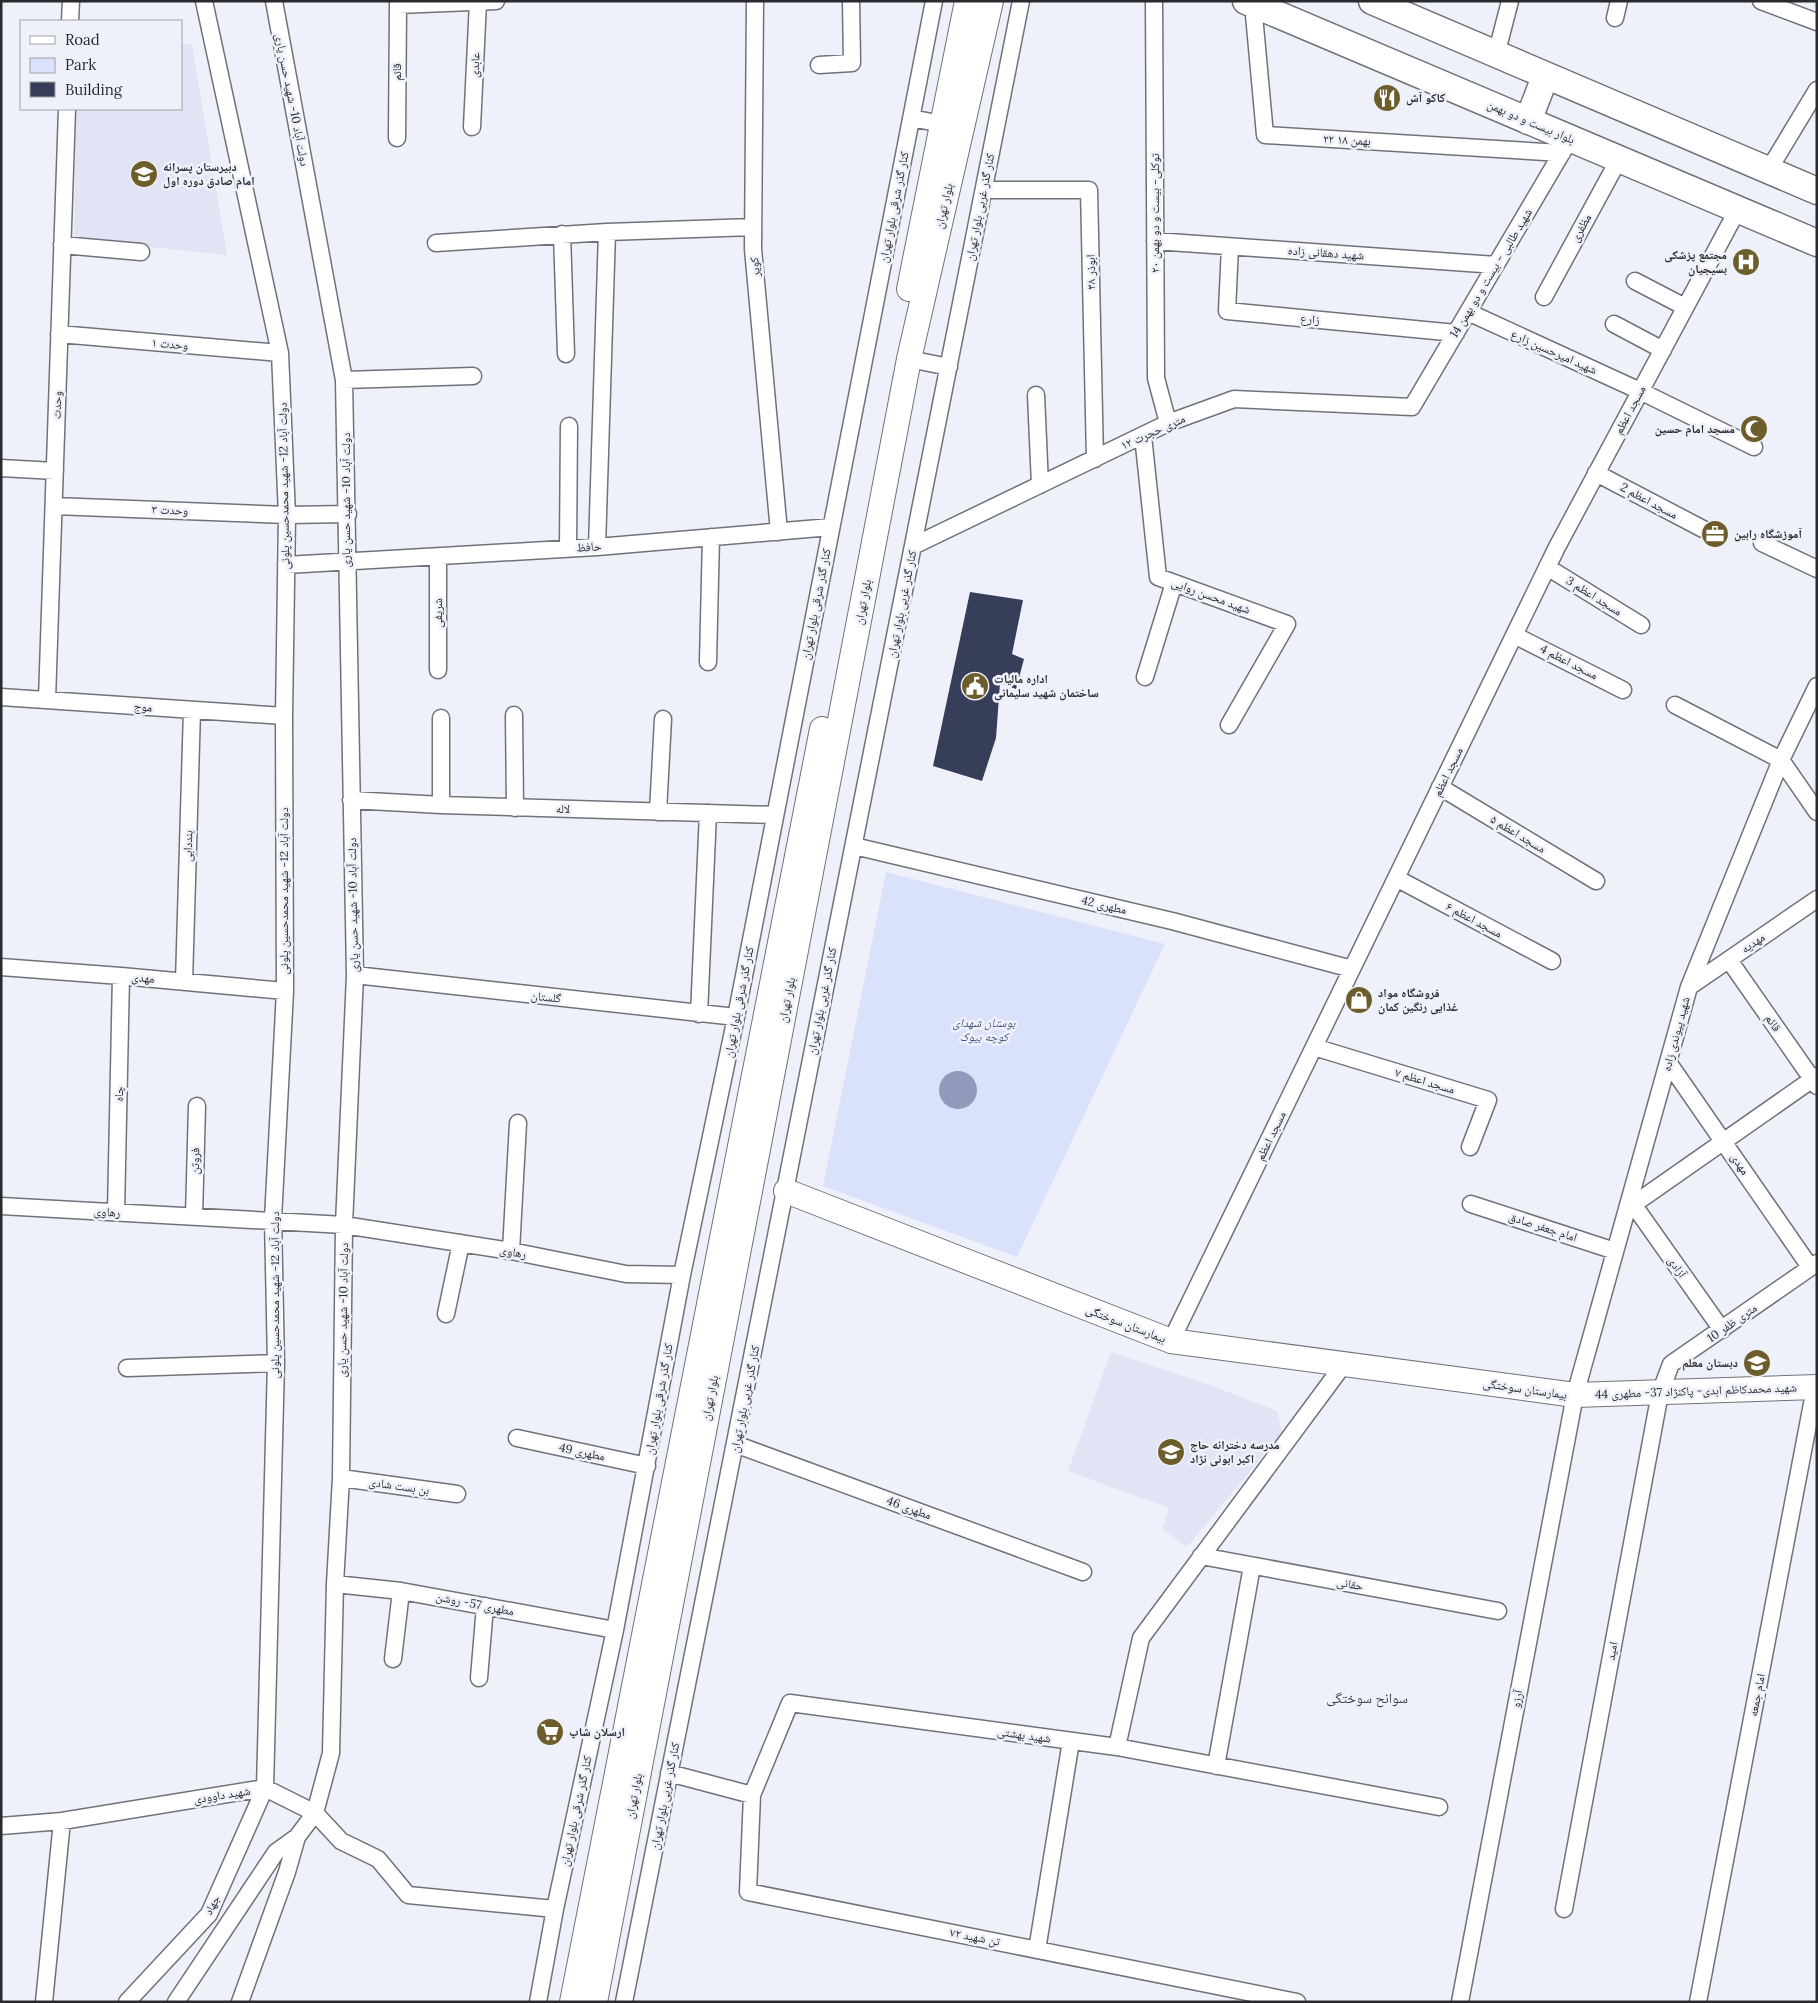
<svg xmlns="http://www.w3.org/2000/svg" width="1818" height="2003" font-family="Lora,'Noto Naskh Arabic',serif">
<style>
.built{fill:#e0e4f4}
.green{fill:#dae1fb}
.water{fill:#919abb}
.building{fill:#373e5a}
.lines{fill:none;stroke-linecap:round;stroke-linejoin:round}
.street-casing{stroke:#70727a;stroke-width:19}
.secondary-casing{stroke:#70727a;stroke-width:26}
.primary-casing{stroke:#70727a;stroke-width:29}
.street{stroke:#fff;stroke-width:16}
.secondary{stroke:#fff;stroke-width:24}
.primary{stroke:#fff;stroke-width:26}
.labels{text-anchor:middle;stroke-width:5;stroke-linejoin:round;paint-order:stroke}
.street-label{font-size:12px;fill:#292a2d;stroke:#eff1fa}
.poi-label{font-size:12px;font-weight:bold;fill:#292a2d;stroke:#eff1fa;text-anchor:start}
.park-label{font-size:12px;font-style:italic;fill:#495384;stroke:#eff1fa}
.neighbourhood-label{font-size:14px;fill:#3c3e45;stroke:#eff1fa}
</style>
<rect width="100%" height="100%" fill="#eff1fa"/>
<path class="built" d="M181,43l11,2 35,210 -153,-16 2,-130h105z
M1111,1352l104,35 62,24 5,22 -95,114 -25,-18 7,-21 -101,-37z"/>
<path class="green" d="M886,872l279,72 -148,313 -194,-71z"/>
<path class="water" d="M939 1090a19 19 0 1 1 38 0a19 19 0 1 1-38 0Z"/>
<path class="building" d="M970,592l53,8 -11,54 12,5 -8,30 -16,-6 -4,55 -14,43 -49,-15z"/>
<g class="lines">
<g class="street-casing">
<path id="street" d="M398,1v4l98,-4
M755,1l-2,248 26,283
M1154,1l2,377 12,45
M1761,1l56,21
M1253,4l12,131 297,18
M1615,18l4,-17
M70,21l1,-20
M1496,55l14,-54
M819,65l33,-2 -1,-62
M911,118l31,6
M472,127l6,-125
M397,138l1,-133
M1768,171l49,-81
M984,190h105l6,269
M562,234l4,120
M1155,241l341,24
M436,243l171,-11 146,-5
M62,245l79,7
M1230,247l-3,64 229,22
M1635,281l50,26
M1544,297l75,-138
M1468,312l172,79 114,56
M1614,324l49,26
M59,334l221,19
M909,359l40,8
M344,380l129,-4
M1036,395l4,90
M1143,436l15,141 129,47 -58,101
M1,468l54,3
M1596,473l107,56
M54,506l233,9 61,-1
M1762,543l55,26
M913,546l255,-123 66,-24 178,8 158,-268
M597,547l10,-315
M568,548l1,-122
M286,565l311,-18 234,-20
M1547,567l94,58
M1514,635l109,55
M708,662l3,-125
M438,670v-113
M1145,677l29,-94
M1,697l283,19
M47,700l20,-591
M1675,705l106,55 36,52
M514,715l1,93
M1440,787l156,94
M351,800l90,5 334,10
M441,805v-87
M658,812l5,-93
M854,846l318,75 180,48
M1396,878l156,83
M1729,960l88,126
M1,967l120,9 164,15
M355,975l381,42
M184,982l8,-272
M1689,987l128,-88
M699,1014l9,-201
M1314,1047l174,53 -18,47
M1668,1062l142,205
M1471,1204l144,47
M1633,1204l89,126
M1,1206l343,19 167,26 115,23 56,1
M1627,1209l190,-133
M116,1212l5,-236
M194,1216l3,-110
M511,1251l7,-128
M446,1314l15,-71
M1171,1341l386,-794 181,-338
M127,1368l149,-5
M517,1438l130,28
M735,1444l348,128
M341,1478l116,16
M1201,1556l297,55
M335,1584l66,7 214,39
M393,1659l8,-68
M479,1678l6,-72
M1117,1747l24,-109 203,-274
M1216,1766l36,-200
M669,1773l83,22 38,-92 327,44 322,60
M752,1795l-4,97 549,110
M1,1826l61,-5 203,-33 50,25 26,28 37,18 30,36 147,14
M1564,1909l96,-516 11,-29 146,-101
M1037,1950l34,-209
M44,2002l18,-181
M127,2002l82,-88 56,-126 11,-425 -3,-144 12,-228 -1,-275 3,-201 -7,-162 -76,-352
M176,2002l100,-150 21,-15 18,-24 16,-60 4,-169 6,-106 3,-253 11,-250 -11,-595 -70,-379
M240,2002l47,-130 10,-35
M538,2002l17,-93 60,-279 67,-355 54,-258 198,-1016
M624,2002l397,-2001
M1460,2002l115,-607 114,-408 92,-227 36,-74
M1698,2002l117,-614"/>
</g>
<g class="secondary-casing">
<path id="secondary" d="M909,289l58,-288
M786,1191l385,150 404,54 242,-8
M572,2002l250,-1273
M595,2002l314,-1643 82,-358"/>
</g>
<g class="primary-casing">
<path id="primary" d="M1246,1l571,242
M1372,1l445,190
M1528,121l17,-44"/>
</g>
<use href="#street" class="street"/>
<use href="#secondary" class="secondary"/>
<use href="#primary" class="primary"/>
</g>
<defs>
<g id="restaurant-disc" transform="scale(1.4375)"><circle r="9.5" fill="#6c5d2a" stroke="#eff1fa"/><path d="M-5-6h1v4h1v-4h1v4h1v-4h1v5L-1.5 .5V6h-2V.5L-5-1ZM5-6V6H3V1.5H1.5Q1.5-4 5-6Z" fill="#fff"/></g>
<g id="school-disc" transform="scale(1.4375)"><circle r="9.5" fill="#6c5d2a" stroke="#eff1fa"/><path d="M0-5L7-2L0 1L-7-2ZM-4 1L0 2.5L4 1V4Q0 6-4 4Z" fill="#fff"/></g>
<g id="hospital-disc" transform="scale(1.4375)"><circle r="9.5" fill="#6c5d2a" stroke="#eff1fa"/><path d="M-5-5h3v3.5h4V-5h3V5h-3V1.5h-4V5h-3Z" fill="#fff"/></g>
<g id="mosque-disc" transform="scale(1.4375)"><circle r="9.5" fill="#6c5d2a" stroke="#eff1fa"/><path d="M3.5-4.9A6 6 0 1 0 3.5 4.9A5 5 0 1 1 3.5-4.9Z" fill="#fff"/></g>
<g id="office-disc" transform="scale(1.4375)"><circle r="9.5" fill="#6c5d2a" stroke="#eff1fa"/><path d="M-6-3h4V-5.5h4V-3h4V5H-6ZM-1-4.5V-3h2v-1.5ZM-6 0V1H6V0Z" fill="#fff"/></g>
<g id="civic-disc" transform="scale(1.4375)"><circle r="9.5" fill="#6c5d2a" stroke="#eff1fa"/><path d="M-.6-6.5H3V-4.5H.6V-3L4-1V1h2V6H-6V1h2V-1L-.6-3ZM-1.2 2.5V6h2.4V2.5Z" fill="#fff"/></g>
<g id="shop-disc" transform="scale(1.4375)"><circle r="9.5" fill="#6c5d2a" stroke="#eff1fa"/><path d="M-5-2.5h2.3a2.7 3.5 0 0 1 5.4 0H5L5.5 6h-11ZM-1.5-2.5h3a1.5 2.3 0 0 0-3 0Z" fill="#fff"/></g>
<g id="supermarket-disc" transform="scale(1.4375)"><circle r="9.5" fill="#6c5d2a" stroke="#eff1fa"/><path d="M-6-5.5h2.5l.6 2H6L4.5 2H-2.5L-4.4-4H-6ZM-1.5 3.2a1.3 1.3 0 1 0 .1 0ZM3 3.2a1.3 1.3 0 1 0 .1 0Z" fill="#fff"/></g>
</defs>
<g fill-rule="evenodd">
<use href="#restaurant-disc" x="1387" y="98"/>
<use href="#school-disc" x="144" y="174"/>
<use href="#hospital-disc" x="1746" y="262"/>
<use href="#mosque-disc" x="1754" y="429"/>
<use href="#office-disc" x="1715" y="534"/>
<use href="#civic-disc" x="975" y="686"/>
<use href="#shop-disc" x="1359" y="1000"/>
<use href="#school-disc" x="1757" y="1363"/>
<use href="#school-disc" x="1171" y="1452"/>
<use href="#supermarket-disc" x="550" y="1732"/>
</g>
<g class="labels">
<g class="street-label">
<text transform="translate(475 65) rotate(-87)" y="4">عابدی</text>
<text transform="translate(397 72) rotate(-90)" y="4">قائم</text>
<text transform="translate(292 100) rotate(79)" y="4">دولت آباد 10- شهید حسن یاری</text>
<text transform="translate(1531 122) rotate(23)" y="4">بلوار بیست و دو بهمن</text>
<text transform="translate(1347 140) rotate(3)" y="4">۲۲ بهمن ۱۸</text>
<text transform="translate(944 206) rotate(-77)" y="4">بلوار تهران</text>
<text transform="translate(894 207) rotate(-79)" y="4">کنار گذر شرقی بلوار تهران</text>
<text transform="translate(980 207) rotate(-79)" y="4">کنار گذر غربی بلوار تهران</text>
<text transform="translate(1155 213) rotate(-90)" y="4">توکلی- بیست و دو بهمن ۲۰</text>
<text transform="translate(1581 228) rotate(-61)" y="4">مظفری</text>
<text transform="translate(1326 253) rotate(4)" y="4">شهید دهقانی زاده</text>
<text transform="translate(755 267) rotate(-95)" y="4">کویر</text>
<text transform="translate(1091 272) rotate(-91)" y="4">۳۸ ابوذر</text>
<text transform="translate(1491 273) rotate(-59)" y="4">شهید طالبی - بیست و دو بهمن 14</text>
<text transform="translate(1310 319) rotate(5)" y="4">زارع</text>
<text transform="translate(170 344) rotate(5)" y="4">وحدت ۱</text>
<text transform="translate(1554 352) rotate(24)" y="4">شهید امیرحسین زارع</text>
<text transform="translate(57 405) rotate(-88)" y="4">وحدت</text>
<text transform="translate(1630 410) rotate(-62)" y="4">مسجد اعظم</text>
<text transform="translate(1153 432) rotate(-24)" y="4">۱۲ متری حجرت</text>
<text transform="translate(284 486) rotate(-91)" y="4">دولت آباد 12- شهید محمدحسین پلونی</text>
<text transform="translate(346 500) rotate(-90)" y="4">دولت آباد 10- شهید حسن یاری</text>
<text transform="translate(1649 501) rotate(28)" y="4">مسجد اعظم 2</text>
<text transform="translate(170 510) rotate(2)" y="4">وحدت ۳</text>
<text transform="translate(589 547) rotate(-4)" y="4">حافظ</text>
<text transform="translate(1211 596) rotate(20)" y="4">شهید محسن روایی</text>
<text transform="translate(1594 596) rotate(32)" y="4">مسجد اعظم 3</text>
<text transform="translate(863 602) rotate(-79)" y="4">بلوار تهران</text>
<text transform="translate(816 604) rotate(-79)" y="4">کنار گذر شرقی بلوار تهران</text>
<text transform="translate(902 604) rotate(-79)" y="4">کنار گذر غربی بلوار تهران</text>
<text transform="translate(438 613) rotate(-90)" y="4">شریفی</text>
<text transform="translate(1569 662) rotate(27)" y="4">مسجد اعظم 4</text>
<text transform="translate(143 707) rotate(4)" y="4">موج</text>
<text transform="translate(1448 772) rotate(-64)" y="4">مسجد اعظم</text>
<text transform="translate(563 809) rotate(2)" y="4">لاله</text>
<text transform="translate(1518 834) rotate(31)" y="4">مسجد اعظم ۵</text>
<text transform="translate(188 846) rotate(-88)" y="4">بنددابی</text>
<text transform="translate(284 891) rotate(-90)" y="4">دولت آباد 12- شهید محمدحسین پلونی</text>
<text transform="translate(353 905) rotate(-91)" y="4">دولت آباد 10- شهید حسن یاری</text>
<text transform="translate(1104 905) rotate(13)" y="4">مطهری 42</text>
<text transform="translate(1474 920) rotate(28)" y="4">مسجد اعظم ۶</text>
<text transform="translate(1753 943) rotate(-34)" y="4">مهدیه</text>
<text transform="translate(143 978) rotate(5)" y="4">مهدی</text>
<text transform="translate(546 997) rotate(6)" y="4">گلستان</text>
<text transform="translate(787 1000) rotate(-79)" y="4">بلوار تهران</text>
<text transform="translate(822 1001) rotate(-79)" y="4">کنار گذر غربی بلوار تهران</text>
<text transform="translate(739 1002) rotate(-79)" y="4">کنار گذر شرقی بلوار تهران</text>
<text transform="translate(1773 1023) rotate(55)" y="4">قائم</text>
<text transform="translate(1676 1034) rotate(-75)" y="4">شهید پیوندی زاده</text>
<text transform="translate(1425 1081) rotate(17)" y="4">مسجد اعظم ۷</text>
<text transform="translate(119 1094) rotate(-89)" y="4">چاه</text>
<text transform="translate(1271 1136) rotate(-64)" y="4">مسجد اعظم</text>
<text transform="translate(195 1161) rotate(-89)" y="4">فروتن</text>
<text transform="translate(1740 1164) rotate(56)" y="4">مهدی</text>
<text transform="translate(107 1212) rotate(3)" y="4">رهاوی</text>
<text transform="translate(1543 1227) rotate(18)" y="4">امام جعفر صادق</text>
<text transform="translate(513 1252) rotate(10)" y="4">رهاوی</text>
<text transform="translate(1677 1267) rotate(55)" y="4">آزادی</text>
<text transform="translate(275 1295) rotate(-90)" y="4">دولت آباد 12- شهید محمدحسین پلونی</text>
<text transform="translate(343 1310) rotate(-89)" y="4">دولت آباد 10- شهید حسن یاری</text>
<text transform="translate(1732 1323) rotate(-35)" y="4">10 متری ظفر</text>
<text transform="translate(1126 1324) rotate(21)" y="4">بیمارستان سوختگی</text>
<text transform="translate(1525 1389) rotate(8)" y="4">بیمارستان سوختگی</text>
<text transform="translate(1696 1391) rotate(-2)" y="4">شهید محمدکاظم ابدی- پاکنژاد 37- مطهری 44</text>
<text transform="translate(710 1398) rotate(-79)" y="4">بلوار تهران</text>
<text transform="translate(659 1399) rotate(-80)" y="4">کنار گذر شرقی بلوار تهران</text>
<text transform="translate(745 1399) rotate(-79)" y="4">کنار گذر غربی بلوار تهران</text>
<text transform="translate(582 1452) rotate(12)" y="4">مطهری 49</text>
<text transform="translate(399 1486) rotate(8)" y="4">بن بست شادی</text>
<text transform="translate(909 1508) rotate(20)" y="4">مطهری 46</text>
<text transform="translate(1350 1584) rotate(10)" y="4">حقانی</text>
<text transform="translate(475 1604) rotate(11)" y="4">مطهری 57- روشن</text>
<text transform="translate(1612 1651) rotate(-79)" y="4">امید</text>
<text transform="translate(1757 1695) rotate(-79)" y="4">امام جمعه</text>
<text transform="translate(1517 1699) rotate(-79)" y="4">آرزو</text>
<text transform="translate(1024 1735) rotate(8)" y="4">شهید بهشتی</text>
<text transform="translate(222 1795) rotate(-9)" y="4">شهید داوودی</text>
<text transform="translate(634 1796) rotate(-79)" y="4">بلوار تهران</text>
<text transform="translate(665 1796) rotate(-79)" y="4">کنار گذر غربی بلوار تهران</text>
<text transform="translate(576 1811) rotate(-78)" y="4">کنار گذر شرقی بلوار تهران</text>
<text transform="translate(212 1905) rotate(-62)" y="4">جهاد</text>
<text transform="translate(975 1937) rotate(11)" y="4">۷۲ تن شهید</text>
</g>
<g class="poi-label">
<text x="1406" y="102">کاکو آش</text>
<text x="163" y="171">دبیرستان پسرانه<tspan x="163" dy="14">امام صادق دوره اول</tspan></text>
<text x="1727" y="259" text-anchor="end">مجتمع پزشکی<tspan x="1727" dy="14">بسیجیان</tspan></text>
<text x="1735" y="433" text-anchor="end">مسجد امام حسین</text>
<text x="1734" y="538">آموزشگاه رابین</text>
<text x="994" y="683">اداره مالیات<tspan x="994" dy="14">ساختمان شهید سلیمانی</tspan></text>
<text x="1378" y="997">فروشگاه مواد<tspan x="1378" dy="14">غذایی رنگین کمان</tspan></text>
<text x="1738" y="1367" text-anchor="end">دبستان معلم</text>
<text x="1190" y="1449">مدرسه دخترانه حاج<tspan x="1190" dy="14">اکبر ابوئی نژاد</tspan></text>
<text x="569" y="1736">ارسلان شاپ</text>
</g>
<g class="park-label">
<text x="984" y="1027">بوستان شهدای<tspan x="984" dy="14">کوچه بیوک</tspan></text>
</g>
<g class="neighbourhood-label">
<text x="1367" y="1703">سوانح سوختگی</text>
</g>
</g>
<rect width="1818" height="2003" fill="none" stroke="#292a2d" stroke-width="5"/>
<rect x="20" y="20" width="162" height="90" fill="#eff1fa" stroke="#a0a1a8"/>
<rect x="30" y="36" width="25" height="8" fill="#ffffff" stroke="#a0a1a8"/>
<text x="65" y="45" font-size="15" fill="#292a2d">Road</text>
<rect x="30" y="58" width="25" height="15" fill="#dae1fb" stroke="#a0a1a8"/>
<text x="65" y="70" font-size="15" fill="#292a2d">Park</text>
<rect x="30" y="82" width="25" height="15" fill="#373e5a" stroke="#a0a1a8"/>
<text x="65" y="95" font-size="15" fill="#292a2d">Building</text>
</svg>
